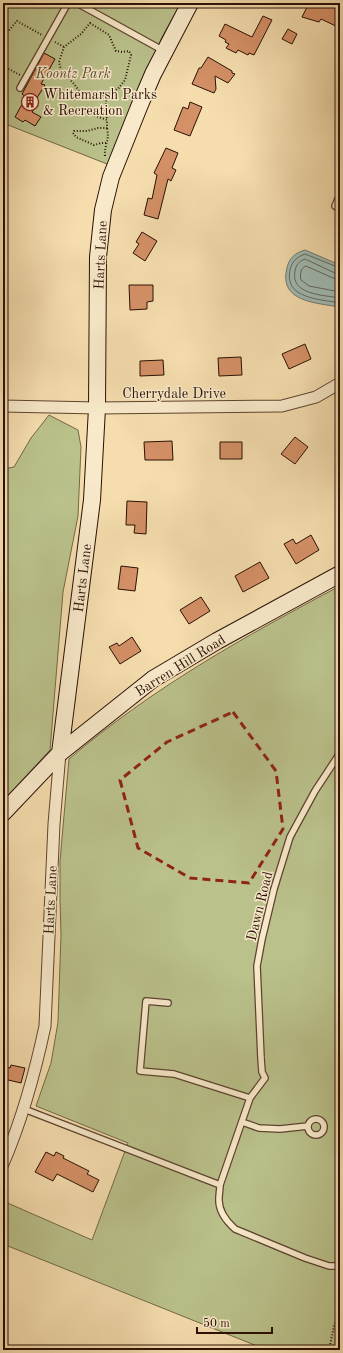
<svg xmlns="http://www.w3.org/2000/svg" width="343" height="1353" font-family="'Old Standard TT',serif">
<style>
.green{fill:#bac18b;stroke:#726848}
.water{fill:#9fbab3;stroke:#70766d}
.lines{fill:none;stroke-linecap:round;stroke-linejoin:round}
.shore{stroke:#64655c;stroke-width:1}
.building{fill:#d49066;stroke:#2a1005}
.lane-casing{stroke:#5d432f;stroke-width:8}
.street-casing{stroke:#5d432f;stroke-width:13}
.secondary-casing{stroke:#2a1005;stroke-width:18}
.path{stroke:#2a1005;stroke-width:2;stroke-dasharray:1 2;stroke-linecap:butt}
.lane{stroke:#f8e9ca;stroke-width:5.5}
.street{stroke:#f8e9ca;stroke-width:11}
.secondary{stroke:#f8e9ca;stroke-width:16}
.marked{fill:none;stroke:#8f2418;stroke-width:3;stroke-dasharray:8 5;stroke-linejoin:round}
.labels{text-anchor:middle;stroke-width:3;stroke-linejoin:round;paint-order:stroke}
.park-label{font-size:14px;font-style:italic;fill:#5c4e34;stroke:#f8e9ca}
.poi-label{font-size:14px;fill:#2a1005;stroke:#f8e9ca;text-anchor:start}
.street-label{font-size:14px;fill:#2a1005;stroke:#f8e9ca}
</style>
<rect width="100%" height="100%" fill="#f5ddae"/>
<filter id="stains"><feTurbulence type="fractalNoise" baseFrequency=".005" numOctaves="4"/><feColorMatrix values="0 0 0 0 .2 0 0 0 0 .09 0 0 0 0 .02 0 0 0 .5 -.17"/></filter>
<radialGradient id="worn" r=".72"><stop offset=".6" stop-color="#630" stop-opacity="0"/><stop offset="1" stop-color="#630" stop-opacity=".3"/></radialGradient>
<path class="green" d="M3,3h178l-19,34 -51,125 -4,2 -104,-41z
M49,415l29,15 3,17 -3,69 -15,76 -13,158 -47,51v-332l11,-2 17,-29z
M340,586v764h-73l-264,-106v-43l89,39 36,-97 -92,-37 15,-43 7,-41 3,-87 -1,-35v-39l9,-102c82,-70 176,-123 271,-173z"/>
<path class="water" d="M305,250l35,15v42c-23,-4 -62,-5 -53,-39 2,-10 8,-15 18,-18z"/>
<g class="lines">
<path class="shore" d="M340,268l-35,-14c-8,3 -13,7 -15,16 -6,29 30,29 50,33
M340,273h-5l-30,-14c-6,2 -9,6 -10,12 -5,24 29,24 45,27
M340,279l-7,-1 -27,-12c-6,2 -6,9 -5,14l8,6 31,6"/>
</g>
<path class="building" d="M309,3h31v25l-19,-9 -2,3 -17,-5z
M263,16l9,4 -18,35 -5,-2 -1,2 -10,-5 -2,3 -10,-5 3,-4 -4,-2 1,-2 -7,-4 6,-12 27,13z
M288,29l9,5 -5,10 -10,-5z
M44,53l11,6 -14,25 4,1 -10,16 3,2 -6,9 9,5 -6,9 -10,-6 -2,2 -8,-5 11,-20 -4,-3z
M208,57l24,14v2l3,1 -7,9 -13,-7 1,13 -2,4 -22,-9 7,-16h2z
M190,102l12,5 -12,29 -16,-6 9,-23 5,2z
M166,148l12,5 -6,15 4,2 -5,11 -3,-2 -10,40 -14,-4 4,-17 4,1 5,-24 -3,-2z
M142,232l15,9 -12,20 -12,-8 6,-9 -3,-2z
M129,285h24v16l-6,1v7l-17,1z
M305,344l6,15 -22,10 -7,-15z
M241,357l1,18 -23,1 -1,-18z
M163,360l1,15 -24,1v-15z
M295,437l13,10 -13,17 -14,-10z
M172,441l1,19h-28l-1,-18z
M220,442h22v17h-22z
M127,501l20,1 -1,32 -12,-1 1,-8h-9z
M311,535l8,15 -23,14 -12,-20 9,-5 3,5z
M260,562l9,16 -26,14 -8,-16z
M121,566l17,2 -3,23 -17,-2z
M201,597l9,14 -21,13 -9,-14z
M132,637l9,14 -21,13 -11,-17 8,-4 2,3z
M11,1065l14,3 -4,15 -17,-4 2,-12 4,1z
M46,1152l8,4 2,-4 8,4 -1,2 26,13 -2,3 12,6 -6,12 -36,-18 -4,7 -18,-9z"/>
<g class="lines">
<g class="lane-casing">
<path id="lane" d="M77,3l87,48
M176,3l10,5
M20,88l48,-85
M340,194l-5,12 5,3
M340,753l-25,38 -25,46 -16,52 -12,50 -5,27 4,92 1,14 3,6 -15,20 -30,87c0,5 -1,9 -1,13 -1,13 7,23 16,31l70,29 24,8h11
M168,1003l-22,-2 -6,70 34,3 76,24
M24,1109l196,76
M308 1127a8 8 0 1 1 16 0a8 8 0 1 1-16 0Z
M242,1122l17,6 21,1 28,-3"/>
</g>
<g class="street-casing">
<path id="street" d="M3,406l94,2 185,-2 34,-9 24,-14
M3,1164c19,-44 32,-91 42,-138l9,-202 6,-71"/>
</g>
<g class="secondary-casing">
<path id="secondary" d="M60,753l32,-253 5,-92 1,-151 5,-47 8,-33 28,-70 14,-33 37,-71
M3,813l57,-60 93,-74 64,-38 123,-67"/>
</g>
<path class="path" d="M90,23l19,12 7,16 6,1 7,-1 2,4 -6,25 -7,9 -15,6 -17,2 -4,-1 -7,-11 -14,-15 -2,-8 5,-15 17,-13z
M3,37l14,-16 25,14
M55,42l9,5
M3,66l17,9
M103,95l3,6v10h-14l-2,3 17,6v8h-9l-11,3h-13l-1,2 3,4 18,8 7,-2h7
M106,101l6,-8
M106,111l1,8
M105,156c-1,-11 5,-15 2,-28
M329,1350l5,-24 6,-14"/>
<use href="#lane" class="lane"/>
<use href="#street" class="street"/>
<use href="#secondary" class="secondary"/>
</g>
<path class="marked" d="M233,712l43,59 7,58 -34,54 -59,-5 -52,-30 -18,-68 47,-38z"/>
<defs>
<g id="building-ring" transform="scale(0.9)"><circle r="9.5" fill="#f8e9ca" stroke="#8f2418" stroke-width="1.5"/><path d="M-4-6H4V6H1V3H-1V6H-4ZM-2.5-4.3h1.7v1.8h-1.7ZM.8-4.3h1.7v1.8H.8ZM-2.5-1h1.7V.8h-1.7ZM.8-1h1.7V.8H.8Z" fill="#8f2418"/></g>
</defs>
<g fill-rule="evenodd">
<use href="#building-ring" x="30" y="102"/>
</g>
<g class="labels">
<g class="park-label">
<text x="73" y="78">Koontz Park</text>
</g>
<g class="poi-label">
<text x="43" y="99">Whitemarsh Parks<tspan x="43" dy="16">&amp; Recreation</tspan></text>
</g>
<g class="street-label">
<text transform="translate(100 255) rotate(-87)" y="5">Harts Lane</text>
<text x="174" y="398">Cherrydale Drive</text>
<text transform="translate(82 578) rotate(-83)" y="5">Harts Lane</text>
<text transform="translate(180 665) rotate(-32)" y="5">Barren Hill Road</text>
<text transform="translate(50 900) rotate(-87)" y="5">Harts Lane</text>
<text transform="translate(259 906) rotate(-76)" y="5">Dawn Road</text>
</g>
</g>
<rect width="343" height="1353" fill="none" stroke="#f5ddae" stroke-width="16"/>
<rect x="4" y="4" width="335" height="1345" fill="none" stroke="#2a1005" stroke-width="2"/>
<rect x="8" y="8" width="327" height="1337" fill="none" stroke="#2a1005"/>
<path d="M197 1327v6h75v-6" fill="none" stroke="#2a1005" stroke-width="2"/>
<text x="203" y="1327" font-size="12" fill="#2a1005" stroke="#f8e9ca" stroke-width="3" paint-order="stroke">50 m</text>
<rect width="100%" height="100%" filter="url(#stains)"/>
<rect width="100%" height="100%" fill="url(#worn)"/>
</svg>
